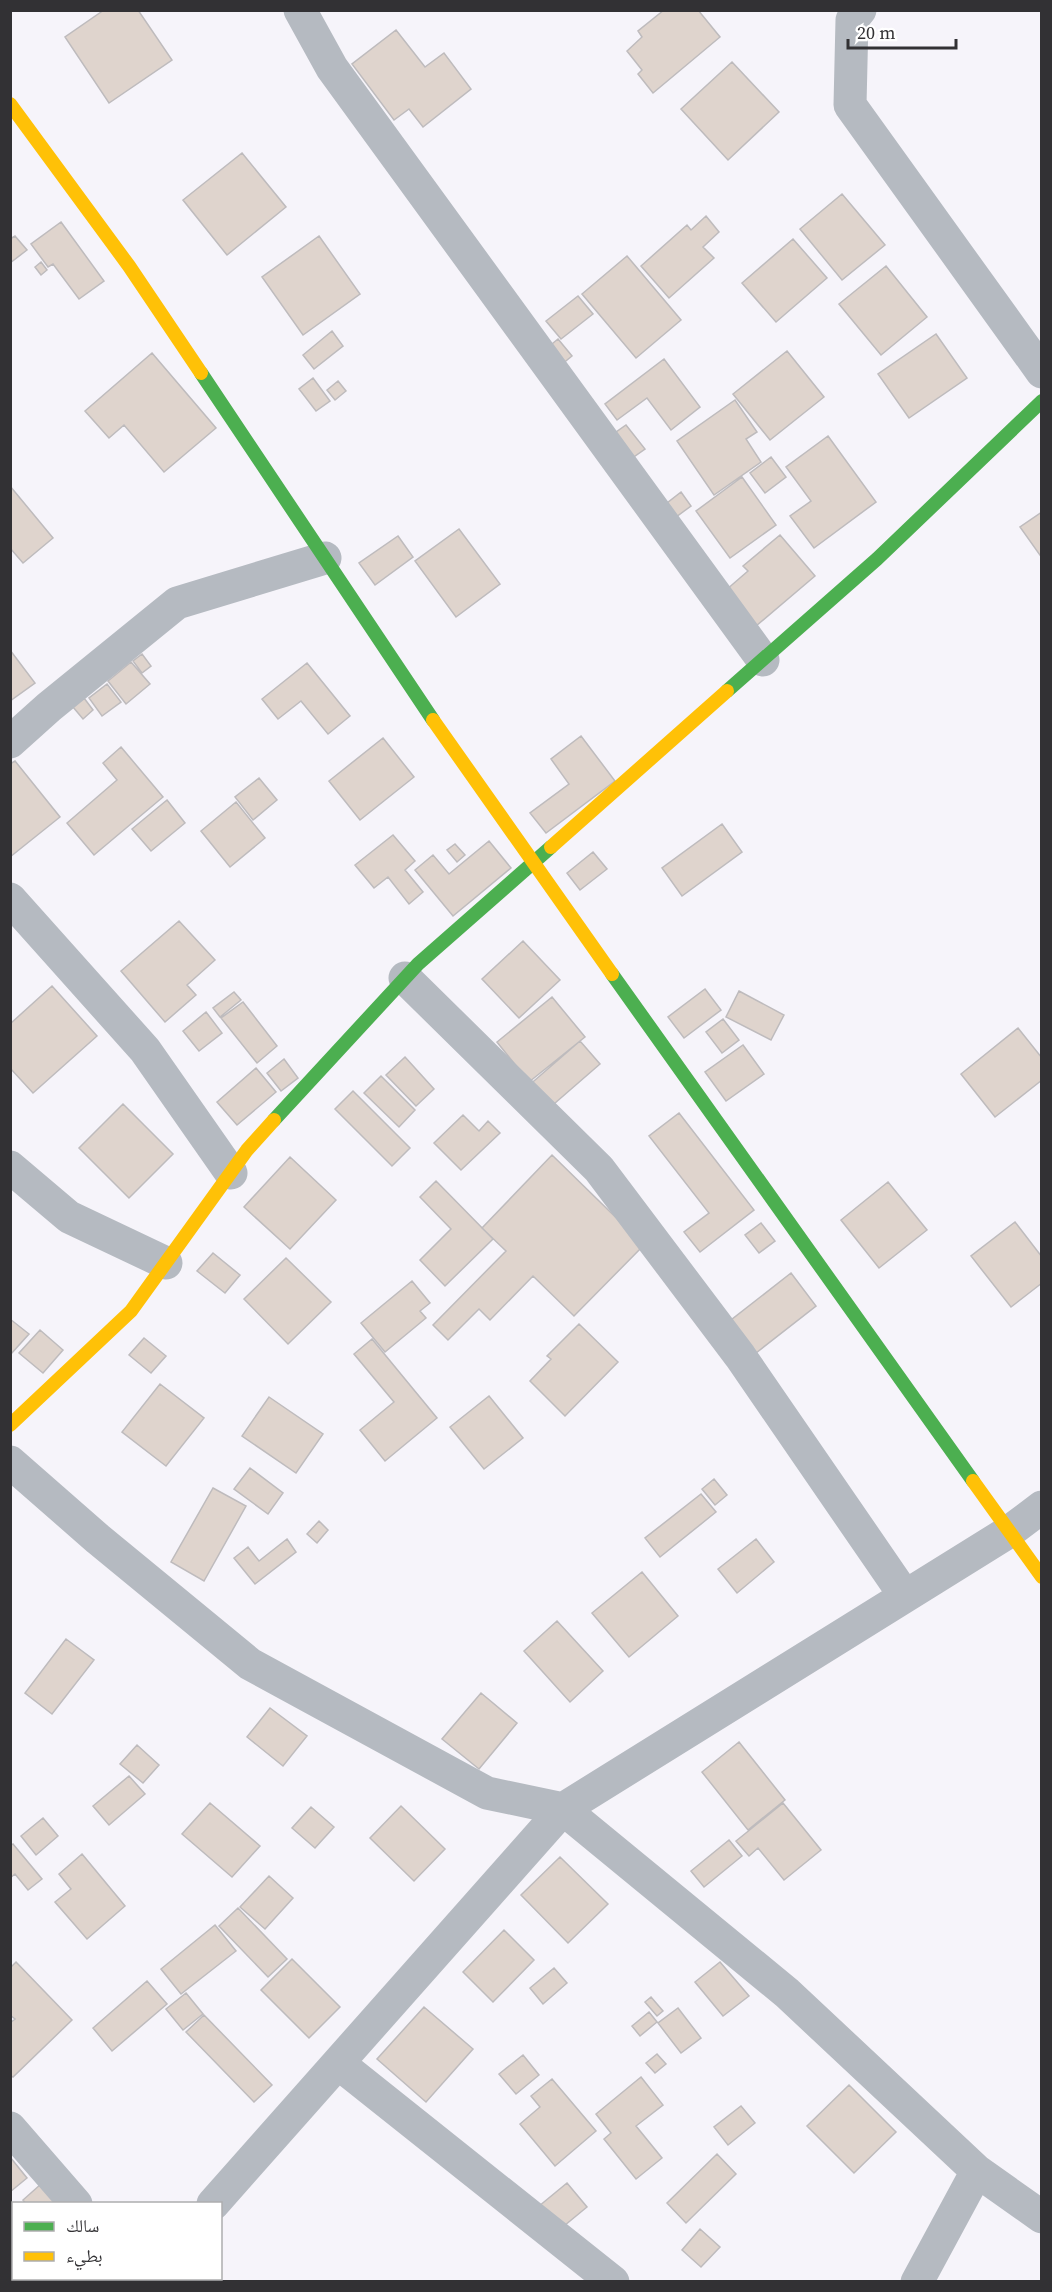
<svg xmlns="http://www.w3.org/2000/svg" width="1052" height="2292" font-family="'Source Serif 4','Noto Naskh Arabic',serif">
<style>
.building{fill:#dfd4cd;stroke:#bebbbd;stroke-width:1.5}
.lines{fill:none;stroke-linecap:round;stroke-linejoin:round}
.street{stroke:#b5bac1;stroke-width:33}
.fast{stroke:#4caf50;stroke-width:14}
.slow{stroke:#ffc107;stroke-width:14}
</style>
<rect width="100%" height="100%" fill="#f6f4fa"/>
<path class="building" d="M104,10h34l34,50 -63,43 -44,-66z
M664,10h34l22,27 -67,56 -15,-19 4,-4 -15,-19 15,-14 -4,-6z
M396,30l29,37 19,-14 27,36 -48,38 -14,-18 -15,11 -42,-56z
M732,62l47,50 -51,48 -47,-51z
M242,153l44,54 -59,48 -44,-55z
M842,194l43,51 -43,35 -42,-51z
M706,216l13,16 -16,15 11,11 -45,40 -28,-32 46,-41 4,5z
M61,222l43,59 -25,18 -26,-35 -5,3 -17,-23z
M15,236l12,14 -17,13v-24z
M319,236l41,58 -57,41 -41,-58z
M793,239l34,39 -51,44 -34,-39z
M627,256l54,64 -45,38 -54,-64z
M41,262l6,8 -6,5 -6,-8z
M886,266l41,51 -46,38 -42,-51z
M578,296l15,18 -32,25 -15,-18z
M332,331l11,15 -29,23 -11,-14z
M936,334l31,44 -58,40 -31,-44z
M558,339l14,17 -11,9 -14,-17z
M787,351l37,46 -54,43 -37,-46z
M152,353l64,75 -52,44 -40,-47 -15,13 -24,-27z
M664,359l36,48 -29,23 -24,-32 -30,22 -12,-16z
M313,378l17,23 -14,10 -17,-22z
M338,381l8,10 -11,9 -8,-10z
M735,400l22,32 -11,7 15,23 -47,33 -37,-54z
M626,425l19,24 -17,12 -19,-24z
M828,436l48,66 -62,46 -24,-32 21,-15 -25,-34z
M771,457l15,20 -21,16 -15,-20z
M742,477l34,48 -46,33 -34,-47z
M10,486l43,52 -30,25 -13,-15z
M681,492l10,14 -19,14 -10,-13z
M1042,512v46l-22,-31z
M459,529l41,55 -44,33 -41,-56z
M780,535l35,41 -59,50 -30,-36 22,-19 -5,-5z
M398,536l15,21 -38,28 -16,-22z
M10,650l25,33 -25,18z
M142,654l9,12 -9,7 -9,-12z
M131,662l19,22 -24,20 -18,-23z
M307,663l43,53 -22,18 -27,-33 -23,18 -16,-20z
M107,684l14,18 -19,14 -13,-18z
M84,698l9,12 -10,9 -10,-12z
M581,736l34,45 -69,52 -16,-20 39,-29 -18,-25z
M383,738l31,39 -54,43 -31,-39z
M121,747l42,50 -69,58 -27,-32 50,-43 -14,-17z
M15,761l45,56 -50,40v-93z
M259,778l18,22 -24,20 -18,-23z
M167,800l18,23 -34,28 -19,-22z
M236,802l29,36 -35,29 -29,-36z
M722,824l20,28 -60,44 -20,-28z
M393,835l22,26 -10,9 18,22 -14,12 -21,-27 -14,11 -19,-23z
M489,841l22,27 -58,48 -38,-46 18,-15 16,19z
M455,844l10,11 -8,7 -10,-12z
M593,852l14,17 -27,21 -13,-17z
M179,921l36,39 -28,25 9,10 -31,27 -44,-51z
M523,941l37,39 -41,38 -37,-39z
M52,986l45,50 -64,57 -23,-25v-44z
M705,989l16,21 -37,28 -16,-21z
M739,991l45,24 -13,25 -45,-23z
M234,992l7,8 -21,17 -7,-9z
M552,997l33,40 -56,45 -32,-40z
M243,1002l34,44 -20,17 -36,-45z
M206,1012l16,21 -23,18 -16,-20z
M723,1019l16,21 -17,13 -16,-21z
M1018,1028l24,30v22l-47,37 -34,-43z
M580,1041l20,23 -53,46 -20,-23z
M743,1045l21,29 -38,27 -21,-29z
M405,1057l29,32 -18,17 -30,-31z
M284,1059l14,19 -17,13 -14,-18z
M256,1068l20,24 -39,33 -20,-23z
M381,1076l34,34 -16,17 -35,-34z
M353,1091l57,57 -18,18 -57,-57z
M123,1104l50,50 -44,44 -50,-50z
M679,1113l75,97 -54,42 -16,-20 25,-19 -60,-77z
M463,1115l16,16 9,-10 12,12 -39,37 -27,-27z
M552,1155l92,90 -70,71 -41,-40 -43,44 -11,-11 -31,31 -15,-15 73,-74 -24,-23z
M290,1157l46,43 -46,49 -46,-42z
M436,1181l57,58 -48,47 -25,-26 31,-31 -31,-32z
M888,1182l39,48 -48,38 -38,-48z
M1015,1222l27,35v26l-31,24 -40,-51z
M761,1223l14,18 -16,12 -14,-18z
M213,1253l27,22 -15,18 -28,-22z
M286,1258l45,44 -43,42 -44,-45z
M791,1273l25,33 -60,47 -25,-33z
M412,1281l18,22 -10,8 6,7 -41,34 -24,-29z
M10,1319l19,15 -19,21z
M579,1324l39,38 -53,54 -35,-35 21,-22 -4,-3z
M40,1330l23,20 -20,23 -24,-20z
M144,1338l22,18 -15,17 -22,-18z
M372,1339l65,79 -52,43 -25,-31 34,-28 -40,-48z
M160,1384l44,34 -38,48 -44,-34z
M489,1396l34,42 -39,31 -34,-42z
M269,1397l54,37 -27,39 -54,-37z
M250,1468l33,25 -15,21 -34,-25z
M714,1479l13,16 -12,10 -13,-16z
M213,1488l33,18 -42,75 -33,-19z
M701,1494l15,18 -56,45 -15,-19z
M319,1521l9,9 -11,13 -10,-9z
M287,1539l9,13 -41,32 -21,-26 14,-11 11,14z
M756,1539l18,23 -37,31 -19,-24z
M642,1572l36,44 -49,41 -37,-44z
M557,1621l46,50 -33,31 -46,-51z
M66,1639l28,21 -42,54 -27,-21z
M481,1693l36,30 -38,46 -37,-30z
M270,1708l37,28 -24,30 -36,-29z
M739,1742l46,58 -37,30 -46,-58z
M137,1745l22,20 -16,18 -23,-19z
M129,1776l16,18 -36,31 -16,-19z
M210,1803l50,43 -28,31 -50,-43z
M783,1803l38,47 -37,30 -26,-32 -9,8 -13,-15z
M401,1806l44,43 -31,32 -44,-43z
M311,1807l23,20 -19,21 -23,-20z
M43,1818l15,18 -22,19 -15,-19z
M729,1840l13,16 -38,31 -13,-16z
M13,1844l29,35 -14,11 -13,-16 -5,4v-32z
M82,1854l43,52 -38,33 -32,-37 16,-13 -12,-15z
M560,1857l48,47 -40,39 -47,-48z
M269,1876l24,22 -28,31 -25,-22z
M238,1908l49,51 -19,18 -49,-51z
M215,1925l21,26 -55,43 -20,-25z
M504,1930l30,30 -41,42 -30,-30z
M292,1959l48,48 -31,31 -48,-48z
M16,1962l56,58 -59,57 -3,-2v-52l5,-4 -5,-4v-47z
M720,1962l29,34 -26,20 -28,-34z
M554,1968l13,15 -24,21 -13,-16z
M147,1981l20,23 -55,47 -19,-23z
M186,1993l17,21 -20,16 -17,-21z
M651,1997l12,14 -6,5 -12,-14z
M424,2007l49,42 -47,53 -49,-43z
M678,2008l23,30 -20,15 -23,-30z
M649,2012l8,10 -17,14 -8,-10z
M204,2015l68,70 -18,17 -68,-70z
M657,2054l9,10 -11,9 -9,-10z
M523,2055l16,20 -23,19 -17,-20z
M641,2077l22,28 -27,21 26,32 -26,21 -32,-40 7,-6 -15,-19z
M552,2079l44,52 -41,35 -35,-42 20,-17 -9,-11z
M849,2085l47,47 -42,41 -47,-47z
M741,2106l14,17 -27,22 -14,-18z
M717,2154l19,20 -50,49 -19,-20z
M10,2157l17,21 -17,14z
M567,2183l20,24 -34,28 -20,-24z
M41,2184l16,20h-31l-3,-4z
M700,2229l20,18 -19,20 -19,-17z
M51,2278h71l2,3 -77,1z"/>
<g class="lines">
<path class="street" d="M300,10l32,58 431,592
M860,10l-8,10 -2,85 192,267
M10,742l39,-35 128,-104 148,-45
M10,899l135,151 86,123
M405,978l194,191 141,187 165,240
M10,1167l59,50 97,46
M10,1462l88,77 152,125 237,129 76,16 224,184 190,178 65,46
M338,2063l275,219
M10,2128l66,76
M213,2204l350,-395 447,-278 32,-24
M140,2278l2,4
M917,2282l60,-111"/>
<path class="fast" d="M201,373l232,347
M727,691l150,-132 165,-158
M612,974l361,507
M274,1120l144,-156 133,-117"/>
<path class="slow" d="M10,104l119,162 72,107
M433,720l179,254
M551,847l176,-156
M10,1425l121,-114 116,-161 27,-30
M973,1481l69,96"/>
</g>
<rect width="1052" height="2292" fill="none" stroke="#323134" stroke-width="24"/>
<rect x="12" y="2202" width="210" height="78" fill="#ffffff" stroke="#adadae" stroke-width="1.5"/>
<rect x="24" y="2222" width="30" height="9" fill="#4caf50" stroke="#adadae" stroke-width="1.5"/>
<text x="66" y="2232" font-size="18" fill="#323134">سالك</text>
<rect x="24" y="2252" width="30" height="9" fill="#ffc107" stroke="#adadae" stroke-width="1.5"/>
<text x="66" y="2262" font-size="18" fill="#323134">بطيء</text>
<path d="M848 39v9h108v-9" fill="none" stroke="#323134" stroke-width="3"/>
<text x="857" y="39" font-size="18" fill="#323134" stroke="#ffffff" stroke-width="4.5" paint-order="stroke">20 m</text>
</svg>
